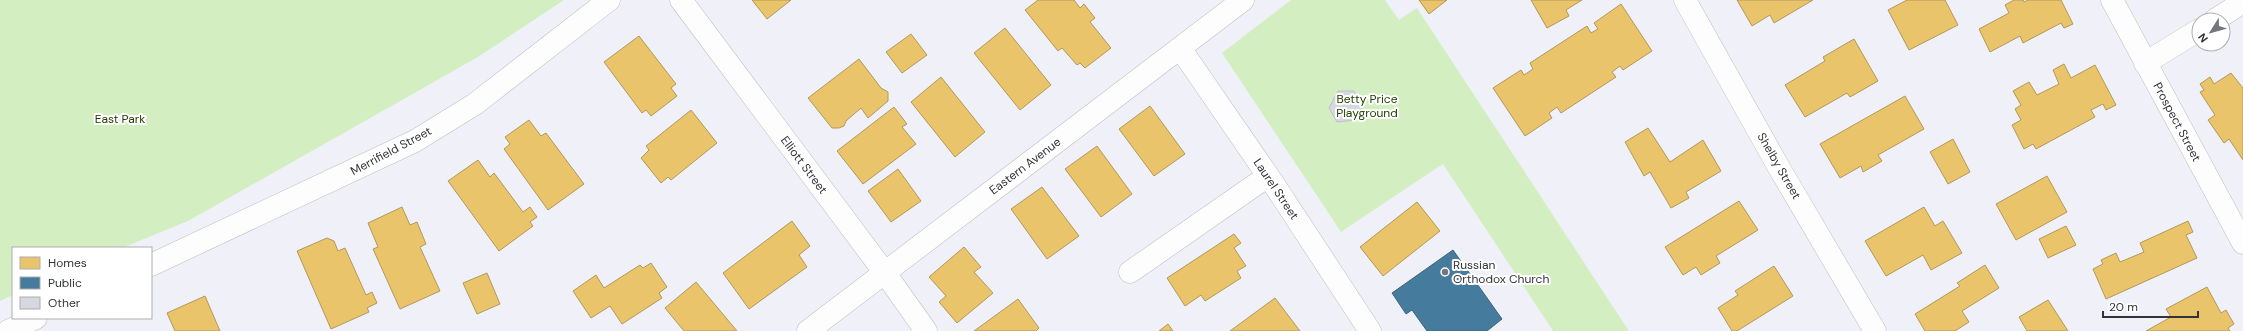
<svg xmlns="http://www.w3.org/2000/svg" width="2243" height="331" font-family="'DM Sans',sans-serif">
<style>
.green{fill:#d3efc2}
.homes{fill:#e9c46a;stroke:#b2985b}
.public{fill:#457b9d;stroke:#3f657e}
.building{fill:#d6d8e1;stroke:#bfc0c5}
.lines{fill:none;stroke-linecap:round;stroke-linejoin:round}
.minor-casing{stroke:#bdbec3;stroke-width:23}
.minor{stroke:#fdfdfe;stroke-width:22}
.poi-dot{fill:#74767b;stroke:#fff;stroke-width:1.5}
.labels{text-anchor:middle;stroke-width:4;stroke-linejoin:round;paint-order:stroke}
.park-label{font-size:12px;fill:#213e00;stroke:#fff}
.street-label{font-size:12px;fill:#323337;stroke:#fff}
.poi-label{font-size:12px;fill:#323337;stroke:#fff;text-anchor:start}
</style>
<rect width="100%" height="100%" fill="#f0f1f8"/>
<path class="green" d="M0,0h564l-86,57 -290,164 -66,27h-109v47l-13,6z
M1291,0h94l14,20 18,-12 212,323h-76l-110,-167 -102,68 -119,-179z"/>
<path class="homes" d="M752,0h39l-24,19z
M1038,0h36l6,8 4,-4 11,14 -5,4 21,26 -26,20 -5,-5 -3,2 -15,-17 -4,3 -33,-41z
M1419,0h28l-18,14z
M1531,0h51l-16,10 3,6 -22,12z
M1737,0h76l-39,23 -4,-8 -18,11z
M1907,0h38l13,25 -49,25 -21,-40z
M2014,0h9l1,2 4,-2h33l12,24 -9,4 -3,-5 -38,20 -3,-7 -30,16 -11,-23 30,-16 -4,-8z
M1621,4l31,47 -29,19 -3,-4 -8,6 4,5 -55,36 -4,-6 -8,6 3,5 -27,18 -32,-48 28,-18 3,5 9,-6 -3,-6 57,-37 4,7 7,-4 -4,-6z
M1005,28l46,57 -31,25 -46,-57z
M911,34l16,21 -25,18 -16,-21z
M639,36l37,48 -5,4 6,8 -26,20 -5,-6 -4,3 -38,-51z
M1854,39l24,42 -28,16 -3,-4 -42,24 -20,-32 40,-24 -2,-4z
M859,59l22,29 7,4v9l-20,17 -7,-10 -15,13 -2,5 -5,2h-7l-24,-30z
M2064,64l7,14 24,-13 21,40 -10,5 -3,-6 -12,6 4,7 -59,32 -3,-5 -9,5 -12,-24 9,-5 -6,-11 6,-4 -8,-14 16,-9 8,13 22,-11 -6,-14z
M2231,73l12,15v72l-14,-21 -5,4 -16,-23 7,-5 -15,-23 4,-2 -4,-6 10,-7 4,7z
M941,77l44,55 -30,25 -44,-55z
M1905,96l19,33 -46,26 4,6 -19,11 -2,-6 -21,12 -20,-34z
M1150,106l35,48 -31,22 -35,-47z
M894,107l13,17 -5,3 14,17 -53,40 -26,-33z
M691,110l26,33 -46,37 -3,-3 -7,6 -20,-25 8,-8 -3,-4z
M529,120l12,16 5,-3 38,51 -36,26 -44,-61 6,-5 -5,-7z
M1648,128l22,34 33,-22 18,31 -35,21 3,6 -18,10 -21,-36 -6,4 -19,-34z
M1953,139l17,33 -22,12 -18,-32z
M1097,146l35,48 -31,23 -36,-48z
M478,160l12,17 4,-4 29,39 7,-5 7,10 -7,5 3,4 -34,25 -51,-70z
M898,169l23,32 -30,21 -23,-31z
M2047,176l20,36 -51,28 -20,-36z
M1042,187l37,49 -32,23 -36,-50z
M1739,201l19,29 -42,26 4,7 -19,12 -5,-8 -13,8 -18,-28z
M1417,202l23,29 -57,45 -23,-29z
M402,207l8,18 7,-3 9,22 -6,3 20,44 -40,18 -27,-60 5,-2 -10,-24z
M1924,207l11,19 8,-5 19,32 -31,17 -8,-15 -37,21 -21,-35z
M792,221l18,25 -11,9 8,12 -58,42 -26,-36z
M2188,221l5,11 -7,3 11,23 -91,41 -13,-30 10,-5 -2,-4 15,-7 4,9 24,-10 -4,-9z
M2066,226l10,19 -28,13 -9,-19z
M1234,234l7,9 -7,5 12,18 -9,5 4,7 -36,23 -4,-6 -16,11 -18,-28z
M327,238l7,3 4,10 7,-3 21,47 6,-3 5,11 -10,5 2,4 -38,17 -34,-78z
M964,247l17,20 -7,5 19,21 -36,30 -18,-21 7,-6 -17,-19z
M651,263l16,24 -8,6 3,5 -40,26 -12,-18 -19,12 -18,-27 23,-16 8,13 36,-23 3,3z
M1985,265l14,23 -37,23 7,11 -14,9h-30l-10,-17 45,-28 -3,-3z
M1774,266l19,30 -56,35h-5l-14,-23 20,-13 -3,-4z
M487,273l13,31 -23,10 -14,-31z
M696,282l41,49h-53l-19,-23z
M2207,287l14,26 5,-3 8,14 -6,4 2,3h-84l25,-14 -5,-8z
M205,296l15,35h-45l-8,-18z
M1275,298l25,33h-70z
M1018,299l21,29 -3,3h-62z
M2048,300l20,31h-41l-8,-14z
M1168,324l5,7h-14z"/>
<path class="public" d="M1453,250l49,69 -15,12h-60l-15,-21 -6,4 -14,-21z"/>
<path class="building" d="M1338,91h16l9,15 -7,14 -19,2 -8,-14z"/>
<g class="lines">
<g class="minor-casing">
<path id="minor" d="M681,0l204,273 41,58
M1685,0l93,166 97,165
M2112,0l131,243
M2215,20l28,-18
M1180,48l95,138 95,145
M2145,63l54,-33
M151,265l264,-124 60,-37 134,-104
M1130,272l138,-96
M8,331l28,-13
M808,331l435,-331"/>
</g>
<use href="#minor" class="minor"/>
</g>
<circle class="poi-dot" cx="1445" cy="272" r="4"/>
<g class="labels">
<g class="park-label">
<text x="1367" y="103">Betty Price<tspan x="1367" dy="14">Playground</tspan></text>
<text x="120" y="123">East Park</text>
</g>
<g class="street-label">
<text transform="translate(2177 122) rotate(62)" y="4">Prospect Street</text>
<text transform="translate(391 151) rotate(-28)" y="4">Merrifield Street</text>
<text transform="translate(804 165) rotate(53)" y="4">Elliott Street</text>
<text transform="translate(1025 166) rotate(-37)" y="4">Eastern Avenue</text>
<text transform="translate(1779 166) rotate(60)" y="4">Shelby Street</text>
<text transform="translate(1276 189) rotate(56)" y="4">Laurel Street</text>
</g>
<g class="poi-label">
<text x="1453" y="269">Russian<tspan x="1453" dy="14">Orthodox Church</tspan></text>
</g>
</g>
<rect x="12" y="247" width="140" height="72" fill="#ffffff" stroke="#adadaf"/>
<rect x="20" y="257" width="20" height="12" fill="#e9c46a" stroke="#adadaf"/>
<text x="48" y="267" font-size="12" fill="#323337">Homes</text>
<rect x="20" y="277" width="20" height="12" fill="#457b9d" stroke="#adadaf"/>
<text x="48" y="287" font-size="12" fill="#323337">Public</text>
<rect x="20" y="297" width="20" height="12" fill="#d6d8e1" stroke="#adadaf"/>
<text x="48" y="307" font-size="12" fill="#323337">Other</text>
<g transform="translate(2211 32) rotate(233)"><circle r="19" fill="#ffffff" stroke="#adadaf"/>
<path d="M0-3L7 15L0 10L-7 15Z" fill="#74767b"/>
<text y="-6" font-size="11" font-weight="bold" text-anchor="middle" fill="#323337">N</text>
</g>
<path d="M2103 311v6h95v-6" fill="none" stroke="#323337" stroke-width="2"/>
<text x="2109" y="311" font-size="12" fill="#323337" stroke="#ffffff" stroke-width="3" paint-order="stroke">20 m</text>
</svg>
